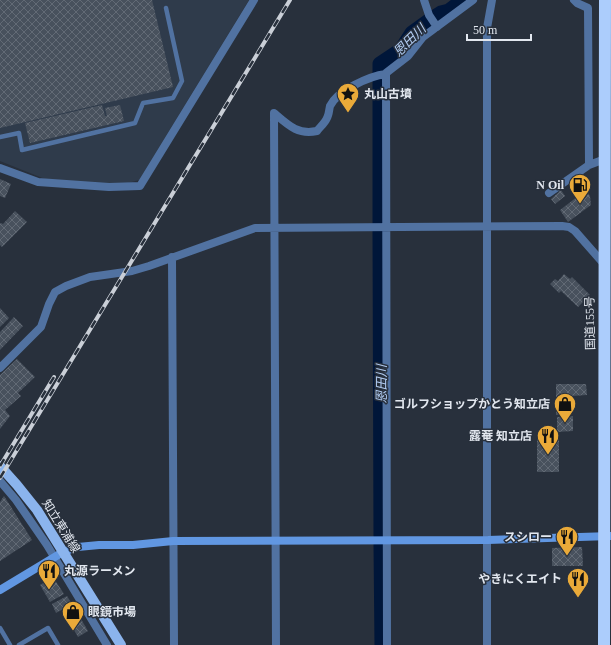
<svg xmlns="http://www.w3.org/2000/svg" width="611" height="645" font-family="'Times New Roman','Noto Sans JP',serif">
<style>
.built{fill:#2f3b4b}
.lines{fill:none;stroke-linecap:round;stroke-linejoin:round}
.river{stroke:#001639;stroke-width:15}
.building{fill:url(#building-cross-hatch)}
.lane{stroke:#5172a1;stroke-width:4.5}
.street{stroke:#5172a1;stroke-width:8}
.secondary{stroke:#6197e2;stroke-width:8}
.primary{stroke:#8bb4ed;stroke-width:10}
.highway{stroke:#accdfc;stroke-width:12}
.rail-casing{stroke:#cacfd7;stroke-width:4}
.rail{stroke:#28303c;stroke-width:2.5;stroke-dasharray:8;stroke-linecap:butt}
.labels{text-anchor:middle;stroke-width:3;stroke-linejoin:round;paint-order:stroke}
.poi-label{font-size:12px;font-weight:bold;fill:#e2e7ef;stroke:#28303c;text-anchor:end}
.street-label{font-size:12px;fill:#e2e7ef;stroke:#28303c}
.water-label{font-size:13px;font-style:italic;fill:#b1ccf3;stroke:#28303c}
</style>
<defs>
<pattern id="building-cross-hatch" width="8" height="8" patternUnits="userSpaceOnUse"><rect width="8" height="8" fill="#48515d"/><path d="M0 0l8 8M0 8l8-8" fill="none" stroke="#626a75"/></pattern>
</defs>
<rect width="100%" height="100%" fill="#28303c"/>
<path class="built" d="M0,0h249l-110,180 -15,4 -74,-3 -50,-20z"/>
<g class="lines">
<path class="river" d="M433,18l8,-5 8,-2 14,-11
M380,223v-159l21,-14 11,-17 18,-13
M380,231l1,305
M381,545l1,100"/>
</g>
<path class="building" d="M0,0h152l21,87 -173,41z
M102,105l3,11h2l-2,-8 15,-3 4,16 -94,22 -5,-20z
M0,179l11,5 -6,14 -5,-2z
M561,190l4,6 -10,8 -4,-5z
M586,190l4,6 1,9 -23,17 -8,-12z
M15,211l12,11 -25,25 -2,-2v-21l1,-1 2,1z
M564,274l6,5 2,-2 18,18 -12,12 -17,-16 -2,2 -9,-9 5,-5 3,2z
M0,308l9,10 -9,9z
M14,317l9,9 -23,24v-18z
M17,359l18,18 -17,16 3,3 -16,14 5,6 -10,13v-54z
M556,384h30l1,11 -15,1v18l-16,1z
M573,416v15l-16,1v-15z
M537,439h22v33h-22z
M4,496l28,44 -32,21v-59z
M582,547l1,19h-31v-18z
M53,577l11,17 -14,8 -10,-17z
M67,596l5,8 -16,9 -4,-9z
M78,614l10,17 -10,6 -10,-17z"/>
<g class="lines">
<path class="lane" d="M0,137l19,-4 3,17 113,-27 8,-20 30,-5 9,-17 -16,-73
M0,628l10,17
M19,645l29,-17 10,17"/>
<path class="street" d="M424,0l5,15 8,12
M574,0l3,3 11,5 1,157
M386,74l1,571
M0,168l38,14 71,5 31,-1 114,-186
M549,193l40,-28 16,-6
M172,257l2,388
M0,368l41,-41 8,-23 6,-12 11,-6 24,-9 42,-6 17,-5 106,-38 307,-2 7,1 6,4 29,33
M0,481l16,19 31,45 60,100
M276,645l-2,-532c15,13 24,22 43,18 3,-4 8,-8 10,-13 2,-3 2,-8 3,-12 7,-15 39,-30 56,-32v-1l22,-17 15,-19 50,-37
M487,645v-617l5,-28"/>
<path class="secondary" d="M0,590l63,-38 15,-5 21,-2h34l40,-4 315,-1 123,-4"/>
<path class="primary" d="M0,466l17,19 20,25 84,135"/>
<path class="highway" d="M604,645l1,-645"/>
<g class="rail-casing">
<path id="rail" d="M0,466l54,-89
M0,478l290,-478"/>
</g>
<use href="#rail" class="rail"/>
</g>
<defs>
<g id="sight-pin" transform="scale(1.15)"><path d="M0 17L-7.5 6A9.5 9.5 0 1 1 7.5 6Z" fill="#eaaa39" stroke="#28303c"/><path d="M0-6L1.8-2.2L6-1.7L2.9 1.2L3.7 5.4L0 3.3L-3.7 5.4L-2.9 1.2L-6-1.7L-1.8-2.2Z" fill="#111"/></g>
<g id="fuel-pin" transform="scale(1.15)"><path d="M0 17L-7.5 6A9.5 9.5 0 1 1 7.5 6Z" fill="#eaaa39" stroke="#28303c"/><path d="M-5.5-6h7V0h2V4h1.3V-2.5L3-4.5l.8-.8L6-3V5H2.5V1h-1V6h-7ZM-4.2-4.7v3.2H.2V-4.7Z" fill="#111"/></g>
<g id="shop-pin" transform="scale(1.15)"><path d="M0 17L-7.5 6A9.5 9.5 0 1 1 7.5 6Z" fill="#eaaa39" stroke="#28303c"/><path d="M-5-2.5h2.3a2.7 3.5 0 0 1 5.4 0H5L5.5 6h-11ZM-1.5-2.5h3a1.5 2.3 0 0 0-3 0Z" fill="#111"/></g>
<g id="restaurant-pin" transform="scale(1.15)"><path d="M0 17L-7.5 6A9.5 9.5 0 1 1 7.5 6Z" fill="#eaaa39" stroke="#28303c"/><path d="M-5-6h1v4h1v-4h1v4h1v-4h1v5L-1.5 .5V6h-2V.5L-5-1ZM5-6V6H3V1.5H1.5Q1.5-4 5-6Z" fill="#111"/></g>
</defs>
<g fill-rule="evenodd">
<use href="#sight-pin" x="348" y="94"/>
<use href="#fuel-pin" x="580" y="185"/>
<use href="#shop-pin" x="565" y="404"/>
<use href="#restaurant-pin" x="548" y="436"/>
<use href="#restaurant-pin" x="567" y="537"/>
<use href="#restaurant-pin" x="49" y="571"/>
<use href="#restaurant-pin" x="578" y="579"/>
<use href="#shop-pin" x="73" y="612"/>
</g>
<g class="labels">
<g class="poi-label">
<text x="364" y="98" text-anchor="start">丸山古墳</text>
<text x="564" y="189">N Oil</text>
<text x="550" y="408">ゴルフショップかとう知立店</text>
<text x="532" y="440">露菴 知立店</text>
<text x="552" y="541">スシロー</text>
<text x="64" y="575" text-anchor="start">丸源ラーメン</text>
<text x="562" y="583">やきにくエイト</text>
<text x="88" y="616" text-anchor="start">眼鏡市場</text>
</g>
<g class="street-label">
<text transform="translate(590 323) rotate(-91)" y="4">国道155号</text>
<text transform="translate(61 526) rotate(58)" y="4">知立東浦線</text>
</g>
<g class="water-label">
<text transform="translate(409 40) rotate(-44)" y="5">恩田川</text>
<text transform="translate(381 384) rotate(-90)" y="5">恩田川</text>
</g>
</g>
<path d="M467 34v6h64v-6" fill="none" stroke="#e2e7ef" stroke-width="2"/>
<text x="473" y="34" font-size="12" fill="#e2e7ef" stroke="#28303c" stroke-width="3" paint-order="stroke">50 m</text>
</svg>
